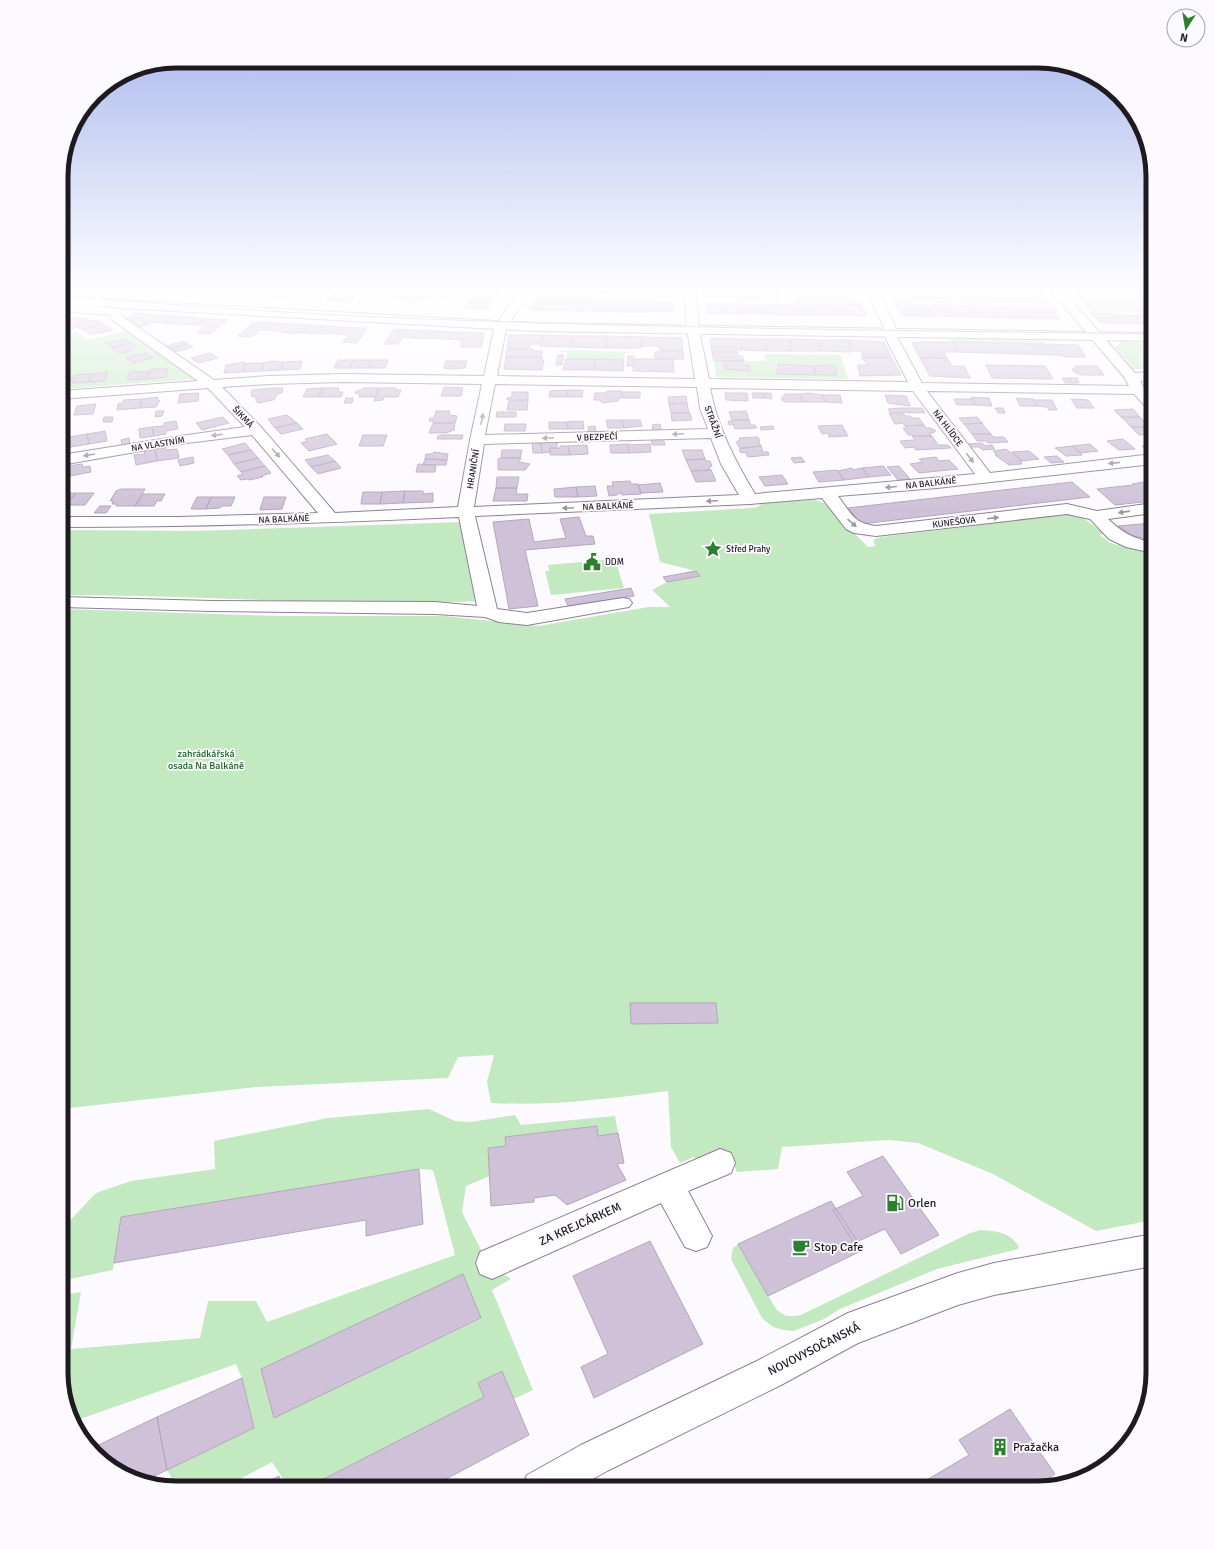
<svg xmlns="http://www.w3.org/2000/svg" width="1214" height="1549" font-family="Signika,sans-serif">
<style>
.green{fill:#c2e9c0;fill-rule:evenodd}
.building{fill:#cfc2d8;stroke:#b4a6bb}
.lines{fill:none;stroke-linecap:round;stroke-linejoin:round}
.street-casing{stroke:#8d8094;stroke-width:2}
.secondary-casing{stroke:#8d8094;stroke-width:2}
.street{fill:#fff;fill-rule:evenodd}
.secondary{fill:#fff;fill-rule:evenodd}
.tram{stroke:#8e8a91;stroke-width:1}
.oneway{fill:#9a989c}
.labels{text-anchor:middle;stroke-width:3.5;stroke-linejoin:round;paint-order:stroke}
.far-street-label{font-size:9px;fill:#1f1a22;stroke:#fdfaff}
.far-poi-label{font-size:9px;fill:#1f1a22;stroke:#fdfaff;text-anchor:start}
.park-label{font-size:10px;fill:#166319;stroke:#fdfaff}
.near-poi-label{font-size:12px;fill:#1f1a22;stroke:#fdfaff;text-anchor:start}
.near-street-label{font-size:12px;fill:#1f1a22;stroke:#fdfaff}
.rim{fill:none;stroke:#1f1a22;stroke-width:5}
</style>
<rect width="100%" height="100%" fill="#fdfaff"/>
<path class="green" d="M570,291h43v4h-16l-2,6c-22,0 -39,-1 -60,-2l3,-7 31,2z
M641,291h30l1,6 -30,-1z
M1074,291h79v22l-61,-1z
M729,292h48l2,7h-19v3h-22l-1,-4 -33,-1v-4z
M889,293h152l5,6h-59l2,5 -95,-2z
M801,297l58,1 3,7h-68l-2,-7z
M75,331l13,9 38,-9 69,48 -134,10v-39l9,-5 -9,-8zM125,339l12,8 -6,1 2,2 -13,4 -14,-11zM153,369h15l-2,8 -39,3 3,-8zM107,372l-2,9 -33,2 1,-3h-5l7,-3v-2z
M950,339l93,2 4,3 -95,-2z
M1122,342l31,1v26h-19l-19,-22z
M559,350l75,2v1h-9l-1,7 -58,-1 1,-7h-9z
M765,354l76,1 7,24 -132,-2 -2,-16h9l1,5h2l-1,3 25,2 -1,-6h-6l-1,-4h24zM779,364l56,2 2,9 -60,-1v-4h2z
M806,497l18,6 44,44 8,-1 -2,-2v-5l8,-2 184,-23 16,3 22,17 -4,1 10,8 43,11v666l-57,11 -103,-57 -75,-31 -29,-3 -107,7 -4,22 -41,3 -9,-22 -32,10 -2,-3 -14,6 -9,-16 -3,-56c-59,8 -118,15 -177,12l-4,-21 7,-27 -36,2 -10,21 -191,9 -196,22v-500l219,7h164l95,10 110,-19h21l-18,-17 15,-8 33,-6 -4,-5 -36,-9 -11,-48 103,-6 6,-1 6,-6z
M463,522l19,79c-140,6 -281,-6 -421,-6v-65l132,1z
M615,559l9,29 -73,7 -6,-24h4l-1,-6z
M429,1109l26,12 16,1 44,-7 6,10 94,-9 3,17 -20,3 -1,-10 -91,11v9l-18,2 2,28 -24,10 -4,26 26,52 23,15 -19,11 41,100 -19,9 -12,-28 -24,12 6,14 -178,91h-17l-17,-26 -49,26h-47l-9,-2 6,-5 -6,-11 87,-42 -12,-50 -6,-14 -150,53 -11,3 -14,-47v-78l20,-3 -10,57 129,-11 8,-37h48l11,21 188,-67 -22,-85 -14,-1 -298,48 -8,53 -52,11v-51l35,-37 35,-12 84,-12 -1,-28 114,-23zM463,1275l18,44 -207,98 -13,-48z
M981,1230c15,1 29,2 38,17l-1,2 -81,20 -97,40 -16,10 -30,12 -11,-1 -10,-3 -11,-9 -31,-59 2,-11 5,-4 38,65c9,8 13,8 25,6l169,-82z"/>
<path class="building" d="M200,291h19l-4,3 -17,-1z
M269,291h20l-8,8 -19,-2z
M336,291h24l-10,11 -23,-1z
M387,291h19l-5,7h-6l1,-2 -13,-1z
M406,291h23l-8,9 -22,-1z
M429,291h19l-5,7 -20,1z
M476,291h23l-11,18 -23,-1z
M535,299l27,2h33l-1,10 -64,-1z
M986,299h51l3,3h-52z
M1037,299h9l3,4h-8z
M595,301l29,1 -1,10 -29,-1z
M624,302h22l-1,10h-22z
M646,302h27v9l-28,1z
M894,302l17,1v2h10l2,5h-9l1,1h8l2,5h-24z
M705,303l33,1 1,10 -32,-1z
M738,304l22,1 2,9h-23z
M831,304l31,1 5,11 -37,-1 -3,-9h5z
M760,305h34l2,10 -34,-1z
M794,305l33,1 3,9h-34z
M921,305h23l2,5h-6l1,2h6l3,5 -25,-1 -2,-5 6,1v-2h-6z
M944,305l23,1 3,5h-6l1,1h6l2,5h-23l-3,-5h6l-1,-2h-6z
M967,306h24l3,5h-5l1,2h5l2,5 -24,-1 -2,-5h6l-1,-1h-6z
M991,307h21l5,2 6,-1h32l2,4h-4l7,7 -63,-1z
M135,313l38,3 -9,7 -13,-1 -4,1 2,2 -11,2 -12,-8z
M1091,313l45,2 7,9 -43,-1z
M1136,315h17v9h-10z
M173,316l17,1 15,2 -9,6 -32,-2z
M61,317l26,2 -15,10 -11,-1z
M205,319h12l10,1 -17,14 -13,-1 9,-7 -10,-1z
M86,320l14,1 3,3 -21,5 -7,-2z
M253,322h9l14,1 -8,7h-9l-8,7 -13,-1z
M276,323l16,1 18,1 -7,8h-15l-20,-3z
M103,324l10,6 -21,5 -10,-6z
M310,325l18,1 16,1 -6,7 -35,-1z
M344,327l12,1h11l-10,15 -14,-1 5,-7 -10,-1z
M394,329l9,1h15l-5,8 -11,-1 -4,7h-14z
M418,330l18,1 17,1 -5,7 -35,-1z
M453,332l31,1 -3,14h-20l1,-7 -14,-1z
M509,335h34l-2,9h-10l-2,5h-22z
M543,335l29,1 -2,11 -30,-1z
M572,336h35l-2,12 -35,-1z
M607,336l35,1 -1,11h-36z
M642,337l40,1 1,13 -23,-1 -1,-3 -1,-1h-16l-1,2z
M710,338l31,1 1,11h-5v2h-25z
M125,339l6,4 -19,5 -6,-5z
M741,339h24l2,12 -24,-1z
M765,339h24l2,12h-24z
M789,339l30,1 2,11h-30z
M819,340h29l3,12 -30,-1z
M848,340l36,2 8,16h-30v-7h-11z
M184,341l4,3 -18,5 -4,-3z
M921,342h31l5,10h-13l3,6h-27l-8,-15z
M952,342l126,3 8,12h-19l-8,-2 -102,-3z
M131,343l6,4 -6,1 2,2 -13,4 -8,-6z
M188,344l5,3 -18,5 -5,-3z
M507,349h27l-1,2h9v6h-36z
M659,351h24l1,8h-29v-7h4z
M712,352h25l1,3 5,2 1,4h-30z
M145,353l8,5 -20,5 -7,-5z
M210,353l8,5 -19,5 -8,-5z
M558,355h6l-2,10h-6z
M628,356h6l-1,10h-6z
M506,357h36l-1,3h3l-2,10 -38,-1z
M862,358h30l9,17 -41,1 -2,-11h10z
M920,358h27l5,8h12l6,12 -40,-2z
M566,359h29l-1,11h-31z
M595,359l29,1 -1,11 -29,-1z
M634,359h39l1,13 -41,-1z
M338,360h15l-3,8h-16z
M353,360h18l-3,8h-18z
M371,360h17l-3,8h-17z
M272,361l11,1 -2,8 -19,1 2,-8z
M302,361l-2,8 -19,1 2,-8z
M446,361h21l-2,7 -17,1 -4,-1z
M723,361h19l1,4h6l1,6 -25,-2 1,-3h-2z
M245,362l-2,10 -19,1 2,-8z
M253,363h11l-2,8 -19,1 2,-8z
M778,364l36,2 2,9 -39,-1v-4h2z
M825,365l10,1 2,9h-21l-2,-9z
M986,365l59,1 8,13 -61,-1z
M1074,366h23l7,9h-23l-7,-3 -2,-3h4z
M153,369h15l-2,8 -19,2 2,-8z
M149,371l-2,8 -20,1 3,-8z
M108,372l-3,9 -17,1 4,-8z
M92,374l-4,8 -16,1 1,-3h-5l1,-2 6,-1v-2z
M1062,378h7l3,5h-7z
M1069,378h8l2,5h-7z
M444,387l19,1 -2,8h-20z
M274,388h9l-1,5 -5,1 -2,5 -2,1 -14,3 -3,-2v-4l-5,-1 1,-6z
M322,388l-3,9h-16l4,-8z
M322,388h17l-1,4h5l-2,5h-22z
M363,388h16l-3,9h-17l1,-3 -5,-1 1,-2 6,-1z
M379,388h17v2h5l-3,7h-14l-1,3 -9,1z
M568,390h15l-1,7h-15z
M568,390l-1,7h-18l1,-6z
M607,391h15l-1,7h-2l-1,3 -16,2 -2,-3h-6l1,-7h12z
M512,392h16v8h-21v-2l5,-1z
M622,392h18v6h-18z
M199,393l-1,8 -20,2 2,-9z
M725,393h22l1,8 -22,-1z
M752,393h12l1,5h-12z
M764,393h7l1,6 -7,-1z
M808,393l15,2 2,7h-23l-2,-8z
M784,394h16l2,8h-17l-3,-2v-3h2z
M823,395h17l2,8 -17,-1z
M885,395l21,1 4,10 -22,-3z
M686,396l1,7 -18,1 -1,-7z
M158,397l-1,4 3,-1 -4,7 -16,1 2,-9z
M971,397l5,8h-19l-3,-6h18z
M972,397l17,1 3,8 -16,-1z
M346,398h7l-1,5h-8z
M1016,398l17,1 4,7h-17z
M142,399l-2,9 -23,2 1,-6 5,-1 1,-3z
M1071,399l17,1 6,8h-17z
M528,400l-1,10h-20l2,-9z
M1034,400h18l5,10h-8l-2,-3 -10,-1z
M687,403l2,10h-18l-2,-9z
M96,404l-3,10 -19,1 3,-9z
M902,408h20l3,5 -35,-1 -2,-3z
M995,408h8l2,5h-7z
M1133,409l7,8 -18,1 -8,-8z
M156,411h8l-2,5 -7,1z
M436,411h14l-1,4 8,1 -2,7h-22v-2h-4l1,-3h4z
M746,411l3,9h-17l-3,-8z
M497,412h19v5h-20z
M671,413h19l2,7 -20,1z
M889,413l15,1 1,2h5l2,2h7l5,7 -19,1 -2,-3 -8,1z
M287,415l10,8 -22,5 -7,-9z
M104,417h9l-1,5h-9z
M223,417l6,6 -27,7 -6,-7z
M977,417l5,6 -18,1 -5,-6z
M1122,417h18l10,10h-19z
M606,420h16l2,8h-16z
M622,420h18l2,6 -18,2z
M732,420h17l2,5h4l2,3 -22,1 -2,-5 -4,1 -1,-4h4z
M176,421l2,8 -12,2v3l-12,2 -2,-9 12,-1v-3z
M583,421l1,8h-16l-1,-7z
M549,422h18l1,7h-19z
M297,423l6,6 -22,5 -6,-6z
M433,423h22l-1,7 -8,3h-17z
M981,423l10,11h-19l-8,-10 18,-1h1z
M505,424h21l-1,7h-21z
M660,424l1,6h-8l-1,-5z
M842,425l6,11 -19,1 -1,-4 -6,1 -4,-8z
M595,426l1,6h-7l-1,-5z
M773,426l1,3 -13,1 -1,-3z
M905,426l19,-1 2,3h5l5,3h-3l1,2h-5l3,3h-20v-1h-4l-5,-7h4z
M152,427l2,9 -14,2 -1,-9z
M1131,427h19l3,3v4l-14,1z
M105,431l2,10 -18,3 -2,-10z
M87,434l2,10 -19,3 -1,-10z
M327,434l10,10 -28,7 -8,-8 6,-2 -2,-2z
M972,434h19l2,3h11l4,5 -20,1 -2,-2h-9z
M363,435h24l-4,11h-24z
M442,435h21l-1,4h-25l1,-3z
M912,436h20l6,9h10l3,3 -35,2 -2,-3 -9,1 -5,-7 15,-1z
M758,437l2,4h-2l3,5 -21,2 -3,-4v-3h3l-1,-3z
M129,438l1,6 -8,1 -1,-5z
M663,438l2,7h-13l-1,-6z
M1123,439l12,10 -16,1 -12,-9z
M532,442h9l1,11h-9z
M541,442h16v6h-7v4l-8,1z
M245,443l6,7 -23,5 -6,-6z
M982,443l3,3 7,-1 3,4 -12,1 -4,-3h-8l-3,-3z
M628,444l1,9h-18l-1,-8z
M650,444l1,8 -22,1 -1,-8z
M1090,444l8,7 -17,2 -9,-7z
M587,445l1,9 -18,1 -2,-9z
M1151,445l2,2v5h-5l-6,-6z
M560,446h8l2,9h-20v-7h10z
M761,446l2,6h5l1,3 -21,2 -3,-5 -4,1 -2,-4z
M1072,446l10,9 -16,1 -11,-8z
M165,448l1,2 11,-1 2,9 -22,3 -2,-12z
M155,449l2,12 -21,4 -2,-10 11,-1 -1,-3z
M1006,449l16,12h-2l2,3 -13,1 -14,-10h2l-4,-4z
M251,450l7,8 -24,6 -6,-9z
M502,450h20l-2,8h-19z
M682,450h20l3,9 -19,1z
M1029,451l10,8 -17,2 -10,-9z
M434,452l14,2 -1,6 -22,-1 1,-5h7z
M328,455l7,6 -24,6 -6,-7z
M1057,456l7,6 -13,1 -7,-6z
M193,457l1,6 -14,3 -2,-6z
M801,457l4,5 -11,1 -3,-5z
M936,457l3,4 10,-1 9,9 -39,4 -9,-9 13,-2 -4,-3z
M258,458l7,8 -24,6 -7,-8z
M500,458h21l-2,4 11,2 -5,6h-27v-11z
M425,459l22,1 -1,5h-23z
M705,459l2,2h3l2,5 -3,1 1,3 -19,1 -5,-11z
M335,461l6,7 -23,6 -7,-7z
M82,464l1,3 7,-1 1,6 -21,4 -2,-10z
M418,464l18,1 -1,7h-19z
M68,466l2,10 -9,1v-10z
M265,466l6,7 -10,3 2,1 -13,3 -3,-1 -6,1 -4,-4 6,-2 -2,-2z
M883,466l8,9 -22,2 -7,-9z
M899,466l11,13 -12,1 -11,-13z
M852,468l1,2 9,-2 7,9 -25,3 -6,-9z
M711,470l5,11 -20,1 -5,-11z
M837,470l7,10 -25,2 -6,-10z
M782,475l6,9 -23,2 -6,-9z
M497,477h22l-2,11h-21z
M630,481l1,3h7l3,10 -19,1v-2l-5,1v1l-8,1 -2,-10h6l-1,-4z
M1072,482l18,15 -229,27 -13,-16z
M1144,482h9v17h-2l1,2 -37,4 -18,-16 36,-4 -1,-1z
M660,483l3,9 -22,1 -3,-8z
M595,486l2,10 -19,1 -2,-10z
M576,487l2,10h-23l-1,-8z
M496,488h21l-1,6h12l-1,7h-34z
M121,489h24l-10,17h-19l1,-2h-5l1,-3h-3l6,-10z
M405,491h18v3l10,-1v9l-30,1z
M405,491l-2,12 -23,1 2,-12z
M363,492h19l-2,12h-19z
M61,493h15l-10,12h-5z
M76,493h18l-9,12h-19z
M143,494h22l-4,7h-4l-3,5h-19z
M197,497h14l-5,12h-15z
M211,497h24l-4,9h-10l-1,2 -14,1z
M264,497h22l-4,12 -22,1z
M100,506h11l-5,7h-12z
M579,517l7,19h7l2,8 -70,6 13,56 -29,3 -16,-87 36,-3 5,23 32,-4 -6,-19z
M1153,523v18l-22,-6 -13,-9z
M696,571l4,5 -33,6 -4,-5z
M631,588l3,8 -66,10 -3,-7z
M630,1003h86l2,20 -87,1z
M597,1126l1,10 20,-3 6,30 -7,1 9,16 -59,25 -12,-10 -21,3v4l-43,4 -3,-58 18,-2 -1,-9z
M883,1156l56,79 -38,19 -16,-25 -31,14 -21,-33 30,-14 -16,-24z
M419,1169l4,55 -57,12v-16l-252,43 7,-46z
M831,1201l32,49 -95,46 -30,-52z
M650,1241l53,103 -109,54 -13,-31 27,-13 -35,-78z
M463,1274l18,44 -207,100 -13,-49z
M502,1371l27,64 -100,53h-123l178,-91 -6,-14z
M242,1378l12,50 -87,42 -10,-53z
M1010,1409l45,65 -19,12 1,2h-124l56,-33 -10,-15z
M157,1417l10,53 -21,10 -27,-7 -27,-25z
M279,1476l4,12h-28z"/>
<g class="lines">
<g class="street-casing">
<path id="street" d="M97,291h14l-17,12h-8l-2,-2z
M517,291h12l-23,38 -9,47 198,3 -8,-50 -3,-38h12l3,38 10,50 199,3 -23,-45 -2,-12 -17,-34h12l17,34 2,12 25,46 207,3 -4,-8 -74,-87h12l72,82 18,-1v8l-13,1 4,7 9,10v12l-5,-1 -14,-15 -207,-3 63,82 163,-19v10l-216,24 -99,8c13,17 15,27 38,30l191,-22 30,7 56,-8v10l-45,6c15,14 25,19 45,24v10l-27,-6 -17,-8 -19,-20 -23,-5 -191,22 -22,-3 -8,-4 -24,-31 -72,6 -275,12 22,93 30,4 96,-15 6,1 3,4 -3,4 -6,1 -96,17 -28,-3 -14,-5 -50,-3 -223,-3 -151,-4v-10l151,4 223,1 42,4 -18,-89c-132,6 -265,10 -398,10v-10h117l140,-4 -66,-78 -65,8 -126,22v-10l126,-20 58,-8 -37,-39 -147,11v-8l137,-10 -86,-61 -2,-5 -49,-4v-8l59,6 2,7 92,64 55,-4 74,-2 141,2 10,-47zM343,382l139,2 -12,56 -12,67 -123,6 -74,-86 -39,-40 47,-3zM495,384l202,3 3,21 8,21 -223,6zM710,388l203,3 62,83 -220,20c-20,-33 -38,-68 -45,-106zM711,438l10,26 18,31 -265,12 10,-63z
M720,1149l11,4 4,10 -4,10 -43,18 24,45 -5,11 -11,4 -11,-4 -24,-44 -169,76 -12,-5 -4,-11 4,-11z"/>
</g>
<g class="secondary-casing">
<path id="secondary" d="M61,296l76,5 397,22 619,10v8l-619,-10 -397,-22 -76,-6z
M1153,1234v32l-159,29 -36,10 -100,38 -77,42 -174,86 -30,17h-56l6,-13 54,-30 176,-84 91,-48 110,-40 36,-10z"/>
</g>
<use href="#street" class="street"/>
<use href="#secondary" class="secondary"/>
<path class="tram" d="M61,296c91,7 183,14 274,19 272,13 545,15 818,19"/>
</g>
<defs><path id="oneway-solid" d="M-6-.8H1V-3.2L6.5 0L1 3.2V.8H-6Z"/></defs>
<g class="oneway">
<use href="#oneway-solid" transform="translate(482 419) rotate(-78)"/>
<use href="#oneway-solid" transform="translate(678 434) rotate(178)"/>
<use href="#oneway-solid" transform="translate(217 435) rotate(173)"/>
<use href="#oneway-solid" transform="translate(548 438) rotate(178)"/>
<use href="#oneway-solid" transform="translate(276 453) rotate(49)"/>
<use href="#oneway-solid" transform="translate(89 455) rotate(171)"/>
<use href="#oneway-solid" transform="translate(970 458) rotate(52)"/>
<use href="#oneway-solid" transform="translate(1114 463) rotate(174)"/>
<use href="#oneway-solid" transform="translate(891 487) rotate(175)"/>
<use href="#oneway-solid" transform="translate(712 501) rotate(177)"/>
<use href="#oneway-solid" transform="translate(568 508) rotate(178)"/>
<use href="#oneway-solid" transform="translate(1124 512) rotate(172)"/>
<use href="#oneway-solid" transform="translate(993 518) rotate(-7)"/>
<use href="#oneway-solid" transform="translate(852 523) rotate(42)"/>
</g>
<linearGradient id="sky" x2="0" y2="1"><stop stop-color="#a1b2eb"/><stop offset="0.57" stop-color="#fefdff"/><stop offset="1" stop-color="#fefdff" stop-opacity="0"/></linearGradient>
<rect width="1214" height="508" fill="url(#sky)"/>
<defs>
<g id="sight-bare" transform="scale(1.38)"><path d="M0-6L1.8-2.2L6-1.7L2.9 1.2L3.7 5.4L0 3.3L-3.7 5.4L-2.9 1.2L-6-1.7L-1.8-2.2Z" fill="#2c802d" stroke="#fdfaff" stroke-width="2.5" paint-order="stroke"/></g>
<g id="civic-bare" transform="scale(1.38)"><path d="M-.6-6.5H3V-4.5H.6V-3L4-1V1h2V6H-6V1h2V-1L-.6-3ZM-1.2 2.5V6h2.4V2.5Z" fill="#2c802d" stroke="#fdfaff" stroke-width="2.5" paint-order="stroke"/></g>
<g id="fuel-bare" transform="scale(1.38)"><path d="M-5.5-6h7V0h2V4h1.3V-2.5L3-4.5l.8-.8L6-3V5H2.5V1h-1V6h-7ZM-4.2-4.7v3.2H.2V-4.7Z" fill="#2c802d" stroke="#fdfaff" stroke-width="2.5" paint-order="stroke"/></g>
<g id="cafe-bare" transform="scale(1.38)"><path d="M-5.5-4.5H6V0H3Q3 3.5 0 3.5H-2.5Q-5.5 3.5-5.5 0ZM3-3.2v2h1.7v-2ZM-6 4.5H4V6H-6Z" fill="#2c802d" stroke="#fdfaff" stroke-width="2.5" paint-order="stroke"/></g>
<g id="building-bare" transform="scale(1.38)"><path d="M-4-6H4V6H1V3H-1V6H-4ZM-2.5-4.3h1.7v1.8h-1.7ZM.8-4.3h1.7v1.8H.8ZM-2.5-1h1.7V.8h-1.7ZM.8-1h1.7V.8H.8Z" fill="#2c802d" stroke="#fdfaff" stroke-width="2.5" paint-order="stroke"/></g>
</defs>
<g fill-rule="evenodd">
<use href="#sight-bare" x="713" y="549"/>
<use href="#civic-bare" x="592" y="562"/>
<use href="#fuel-bare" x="895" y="1203"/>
<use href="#cafe-bare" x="801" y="1247"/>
<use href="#building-bare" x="1000" y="1447"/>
</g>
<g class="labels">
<g class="far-street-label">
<text transform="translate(243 417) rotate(46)" y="3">ŠIKMÁ</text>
<text transform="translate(713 422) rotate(70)" y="3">STRÁŽNÍ</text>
<text transform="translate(948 428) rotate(53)" y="3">NA HLÍDCE</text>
<text transform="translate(597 437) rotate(-2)" y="3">V BEZPEČÍ</text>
<text transform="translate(158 444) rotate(-9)" y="3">NA VLASTNÍM</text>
<text transform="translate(473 469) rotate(-81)" y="3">HRANIČNÍ</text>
<text transform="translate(931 483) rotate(-6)" y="3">NA BALKÁNĚ</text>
<text transform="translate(608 506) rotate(-2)" y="3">NA BALKÁNĚ</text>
<text transform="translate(284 519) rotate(-2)" y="3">NA BALKÁNĚ</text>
<text transform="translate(954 522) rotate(-7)" y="3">KUNEŠOVA</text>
</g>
<g class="far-poi-label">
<text x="726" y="552">Střed Prahy</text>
<text x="605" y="565">DDM</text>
</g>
<g class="park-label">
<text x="206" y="757">zahrádkářská<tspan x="206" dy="12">osada Na Balkáně</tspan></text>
</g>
<g class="near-poi-label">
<text x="908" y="1207">Orlen</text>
<text x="814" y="1251">Stop Cafe</text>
<text x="1013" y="1451">Pražačka</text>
</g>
<g class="near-street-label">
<text transform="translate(580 1224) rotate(-24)" y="4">ZA KREJCÁRKEM</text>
<text transform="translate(814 1349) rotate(-27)" y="4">NOVOVYSOČANSKÁ</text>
</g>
</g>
<path d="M0 0H1214V1549H0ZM176 68H1038A108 108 0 0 1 1146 176V1373A108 108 0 0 1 1038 1481H176A108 108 0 0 1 68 1373V176A108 108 0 0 1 176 68Z" fill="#fdfaff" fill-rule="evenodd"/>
<path class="rim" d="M176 68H1038A108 108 0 0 1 1146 176V1373A108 108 0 0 1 1038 1481H176A108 108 0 0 1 68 1373V176A108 108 0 0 1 176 68Z"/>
<g transform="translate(1186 28) rotate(192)"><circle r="19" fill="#fdfaff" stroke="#a4a0a7"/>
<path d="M0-3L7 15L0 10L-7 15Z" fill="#2c802d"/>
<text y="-6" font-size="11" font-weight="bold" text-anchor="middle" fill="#1f1a22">N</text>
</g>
</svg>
